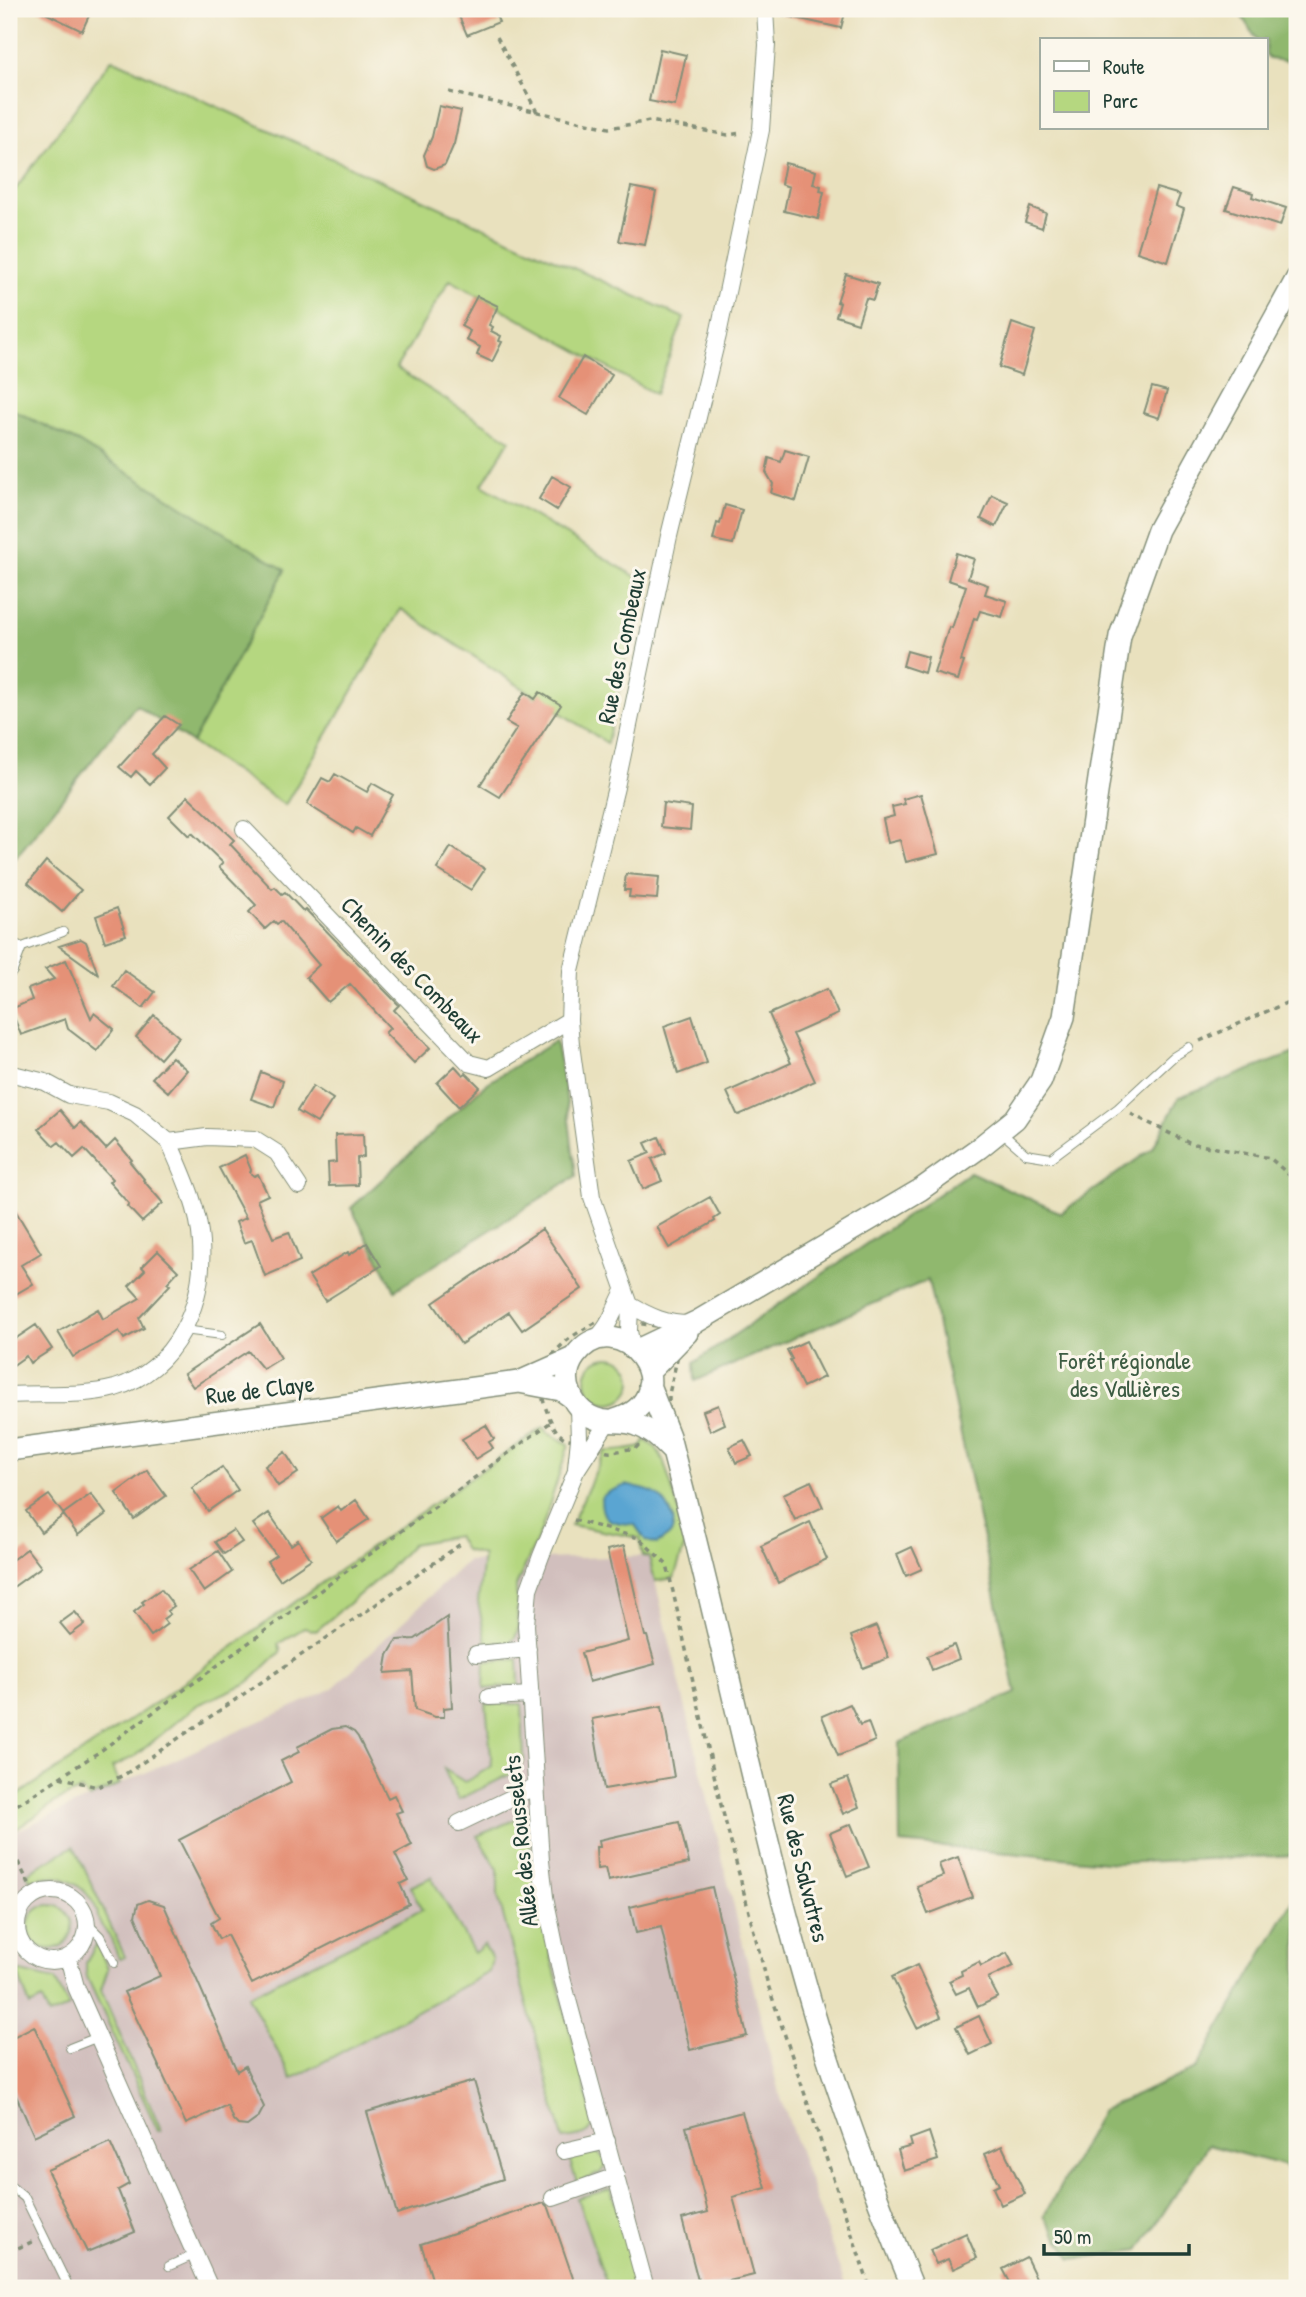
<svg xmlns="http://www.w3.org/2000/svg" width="1306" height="2297" font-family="'Patrick Hand',sans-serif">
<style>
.industrial{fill:#d1bfbd}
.green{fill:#b5d780;stroke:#6a8a5a;stroke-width:2}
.forest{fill:#90b86e;stroke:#587a51;stroke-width:2}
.water{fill:#5aa5d2;stroke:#3c7183;stroke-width:2}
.building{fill:#e59177}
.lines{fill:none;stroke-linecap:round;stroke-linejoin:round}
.lane-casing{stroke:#848f79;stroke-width:10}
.street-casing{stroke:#848f79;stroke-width:18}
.secondary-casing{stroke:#848f79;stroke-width:24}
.path{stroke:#848f79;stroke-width:3.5;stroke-dasharray:5 5;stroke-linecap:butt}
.lane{stroke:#fff;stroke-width:8}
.street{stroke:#fff;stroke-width:16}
.secondary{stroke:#fff;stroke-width:21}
.labels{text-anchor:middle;stroke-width:6;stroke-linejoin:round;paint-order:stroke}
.street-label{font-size:24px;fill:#1f3d34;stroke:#fbf7ec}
.park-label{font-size:24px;fill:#3d5c43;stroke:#fbf7ec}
</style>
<rect width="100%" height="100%" fill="#fbf7ec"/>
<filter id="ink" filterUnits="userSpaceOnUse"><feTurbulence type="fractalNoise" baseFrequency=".0143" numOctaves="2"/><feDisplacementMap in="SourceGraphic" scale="14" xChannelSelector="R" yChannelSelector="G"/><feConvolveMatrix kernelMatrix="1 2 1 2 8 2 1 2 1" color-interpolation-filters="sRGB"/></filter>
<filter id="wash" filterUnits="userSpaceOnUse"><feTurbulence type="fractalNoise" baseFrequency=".00686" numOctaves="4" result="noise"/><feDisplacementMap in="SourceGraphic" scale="28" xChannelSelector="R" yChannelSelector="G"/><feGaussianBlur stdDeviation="1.57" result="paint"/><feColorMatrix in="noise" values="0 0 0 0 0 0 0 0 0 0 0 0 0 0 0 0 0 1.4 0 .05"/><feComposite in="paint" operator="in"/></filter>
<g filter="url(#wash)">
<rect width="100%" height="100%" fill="#e9e1be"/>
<path class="industrial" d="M649,1556l129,533 68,199h-837v-454l323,-145 135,-128z"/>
<path class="green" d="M112,59l572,259 -29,76 -205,-114 -54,88 114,72 -28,45 161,96 -36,162 -206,-134 -116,196 -93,-62 93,-173 -276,-161v-211z
M586 1380a23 23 0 1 1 46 0a23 23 0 1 1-46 0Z
M544,1427l5,7 20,10 -28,87 -25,55 2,43 -3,9 -7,5 -22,-1 -8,-40 5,-47 -18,-5 -8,-14 -45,8 -25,27 -71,60 -12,-3 -26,16 3,7 -33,32 -51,22 -63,52 -22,10 8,17 -31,14 -8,-8 -24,11 -48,33v-33l139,-93 243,-175z
M645,1440l11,8 8,14 18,59 3,24 -11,33 -19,3 -6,-24 -6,-1 -4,-18 -68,-13 34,-74c5,1 30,-2 36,-4z
M518,1659l1,26 -35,4 1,-28z
M486,1704h36l2,57 -9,11 -57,28 -14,-31 21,13 27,-16z
M516,1819h6l7,7 3,40 10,55 51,198c2,18 -16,18 -30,20l-65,-243v-27l-21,-33z
M74,1846l51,111 -6,2c-3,-8 -6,-17 -11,-25 -2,-4 -8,-9 -9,-13 -2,-4 -1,-7 -2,-11 -12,-27 -39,-40 -67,-30l-3,-7z
M431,1877l43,76 10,-8 8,14 -3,13 -197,107 -44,-83 174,-86 -12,-23z
M28 1927a22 22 0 1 1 44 0a22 22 0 1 1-44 0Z
M97,1943l11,26 -7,21 60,140 -3,1 -72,-156v-12z
M17,1971l38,9 14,27 -20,9 -7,-16 -12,6z
M596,2152l8,6 2,8 -6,7 -23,10 -8,-25z
M611,2189l29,99h-32l-31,-90z"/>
<path class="forest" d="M1237,9h60v53l-28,-3 -3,-5v-14h-9z
M9,408l69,34 207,128 -93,173 -56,-38 -123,156 -4,-3z
M555,1041l9,39 12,96 -181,114 -44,-82 135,-124z
M1297,1052v803l-180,8 -217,-20 -1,-100 117,-50 -88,-413 -233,101 -1,-18 276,-191 91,41 92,-65 26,-51z
M1297,1894v314l-11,-42 -78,-21 -69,105 -67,9 -28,-43 58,-106 94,-41z"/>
<path class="water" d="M626,1485c9,3 21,4 28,8 12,7 25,27 17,40 -3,5 -9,7 -14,11l-11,-3 -11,-16c-21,-4 -34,1 -34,-27l7,-6z"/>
<g id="blocks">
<path class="building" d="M37,9h55l-10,22z
M456,9h37l6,13 -32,13z
M783,9h63l-5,19 -59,-13z
M660,49l26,6 -11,51 -26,-5z
M439,106l22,5 -7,33 -9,21 -11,4 -7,-3 -3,-11 8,-18z
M785,163l31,8 -3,13 8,2 -1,5 4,1 -6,27 -34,-8 5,-24 -8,-3z
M631,187l25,5 -11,53 -26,-4z
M1234,187l19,6 -1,4 34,11 -6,18 -54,-17z
M1156,188l24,7 -4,11 8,3 -16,53 -31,-10z
M1030,207l16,6 -4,15 -17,-6z
M846,274l32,10 -5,16 -7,-2 -8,25 -22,-7 4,-13 -3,-1z
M477,296l21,10 -9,19 4,2 -2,4 10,5 -2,5 3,1 -10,20 -15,-7 3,-8 -14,-7 4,-9 -9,-5z
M1012,323l23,8 -13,44 -23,-8z
M583,357l29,18 -24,40 -29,-17z
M1152,387l15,4 -8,27 -15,-5z
M785,450l24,7 -13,44 -25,-8 2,-9 -7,-12 3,-14 12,4z
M552,476l19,11 -14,23 -18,-11z
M992,495l16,7 -12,25 -15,-8z
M725,505l17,5 -9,34 -20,-4 4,-17 3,1z
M956,553l18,6 -6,19 20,7 -3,9 22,7 -5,16 -22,-6 -3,8 -3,-1 -13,43 3,1 -6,18 -24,-7 15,-46 3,1 14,-42 -18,-6z
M907,651l21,6 -4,16 -21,-7z
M525,692l10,7 5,-7 21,13 -61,92 -20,-12 37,-57 -11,-6z
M165,716l14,9 -27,29 13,14 -15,16 -14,-13 -5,6 -12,-10z
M335,774l32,18 5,-9 21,12 -23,41 -14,-8 -3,5 -46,-29 15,-26 8,4z
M921,794l17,60 -32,8 -6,-22 -12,3 -5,-24 11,-3 -2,-9 13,-3 -2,-5z
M188,796l46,44 -4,4 42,45 3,-2 7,7 3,-2 19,20 2,-2 93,95 -5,5 36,38 -16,15 -29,-30 5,-5 -40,-44 -22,18 -22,-25 13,-12 -38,-44 -4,3 -3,-3 -9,8 -16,-17 7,-7 -37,-38 4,-4 -31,-30 -3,3 -20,-20z
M663,803l29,4 -2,23 -29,-3z
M451,847l34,22 -14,21 -34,-21z
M46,861l35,29 -19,22 -34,-29z
M626,874l33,3 -2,22 -28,-2 1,-7h-6z
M117,908l9,27 -21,7 -9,-26z
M81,939l5,3 12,32 -39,-28z
M66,960l25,58 3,-5 20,16 -17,22 -29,-22 -3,-10 -44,16 -10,-26 21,-9 -4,-11 26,-10 -9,-10z
M124,970l31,22 -12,16 -30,-22z
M827,989l11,25 -45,20 22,47 -76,34 -2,-1 -10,-22 64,-29 -22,-49z
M154,1015l25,22 -19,22 -24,-22z
M692,1016l15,47 -29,11 -14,-48z
M172,1057l15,13 -19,22 -16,-14z
M455,1066l8,9 3,-2 14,14 -21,20 -22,-24z
M261,1072l22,9 -9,26 -23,-8z
M313,1086l20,13 -16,24 -20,-12z
M60,1110l15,18 6,-6 25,27 9,-9 17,20 -2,2 14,17 -1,1 20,23 -21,19 -15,-16 2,-2 -20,-22 3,-3 -28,-30 -10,9 -15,-16 -5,4 -16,-17z
M363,1134l1,23 -7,1 1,27 -29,1 -1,-23 8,-1 -1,-27z
M659,1137l7,16 -14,6 10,22 -19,8 -12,-28 19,-8 -5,-10z
M245,1155l6,15 -1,3 4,3 4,-2 10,21 -11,5 16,38 16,-6 11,29 -35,15 -13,-36 -8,3 -8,-21 10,-4 -27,-50z
M710,1197l10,18 -6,4 1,2 -46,27 -12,-21z
M9,1200l32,53 -20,12 12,19 -24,14z
M542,1229l40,60 -60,41 -13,-18 -48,32 -28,-41z
M367,1243l14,23 -56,35 -16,-25 39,-24 1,3z
M158,1251l20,20 -11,12 3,2 -31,33 5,10 -20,11 -5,-8 -46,26 -15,-25 40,-23 5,10 37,-21 -11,-12 16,-16 -3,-3z
M260,1324l21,34 -18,11 -15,-18 -55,36 -9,-13z
M36,1325l16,24 -22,14 -4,-7 -17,12v-25z
M806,1341l18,36 -21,10 -13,-27 2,-1 -5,-9z
M718,1405l7,19 -15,7 -7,-20z
M486,1425l8,14 -5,3 4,6 -18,11 -13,-20z
M744,1440l8,16 -16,7 -7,-16z
M285,1452l13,21 -20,13 -13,-20z
M222,1467l16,23 -30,21 -16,-23z
M147,1470l19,26 -32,23 -18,-26z
M811,1481l12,26 -28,13 -12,-26z
M91,1494l15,20 -28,21 -15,-21z
M49,1495l15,20 -23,17 -15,-21z
M356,1500l13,19 -33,22 -15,-23 17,-12 3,5z
M269,1513l22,32 7,-5 13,19 -31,21 -13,-19 9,-6 -23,-31z
M810,1522l17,37 -49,24 -17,-37z
M233,1530l9,12 -18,12 -9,-12z
M624,1546l21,90h2l8,28 -66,18 -8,-29 47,-12 -21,-91z
M912,1547l10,22 -16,7 -9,-22z
M27,1549l14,18 -32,23v-28z
M218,1551l14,21 -28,20 -15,-22z
M161,1589l13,17 -7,5 3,3 -7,5 4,5 -16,12 -17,-24 10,-8 -2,-2z
M75,1612l10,12 -15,11 -10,-12z
M447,1617l5,90 -8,1v9h-9l-20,-7 -3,-39 -27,2 3,-18 9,-15 18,-1z
M876,1626l13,32 -26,10 -12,-32z
M954,1645l5,14 -27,11 -5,-14z
M850,1704l10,21 8,-3 7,19 -37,15 -16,-40z
M662,1706l12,71 -70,12 -12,-70z
M345,1727l9,5 4,5 30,61 6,-3 8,16 -6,2 16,32 -17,9 13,26 -8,4 9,20 -157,80 -25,-49 -8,4 -8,-16 8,-5 -40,-78 112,-58 -10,-21 18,-9 -2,-5 35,-18z
M848,1778l11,29 -16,7 -12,-30z
M679,1822l10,41 -81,18 -3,-13 -8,1 -1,-22h4l-1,-7z
M851,1824l18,43 -22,9 -17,-43z
M958,1857l14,40 -44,17 -11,-28 26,-10 -4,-12z
M712,1887l35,149 -57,14 -29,-123 -25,6 -6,-26z
M148,1900l16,5 73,166 8,-5 19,41 -6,11 -11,8 -9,-1 -5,-5 -6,-15 -41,19 -62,-132 36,-16 -25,-60 3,-12z
M1007,1953l7,13 -26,12 10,19 -20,10 -9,-19 -13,6 -7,-13 13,-6 -1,-4 18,-9 2,4z
M917,1965l24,52 -24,11 -25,-51z
M979,2016l13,28 -22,11 -14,-28z
M34,2026l41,90 -41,20 -25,-56v-41z
M474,2081l29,98 -106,35 -30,-102z
M742,2112l24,76 -33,9 21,78 -54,13 -18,-69 26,-7 -22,-85z
M929,2132l9,28 -34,11 -6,-21 14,-4 -2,-7z
M110,2142l19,42 -11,6 17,42 -48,20 -40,-82z
M1002,2146l23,48 -24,11 -8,-17 6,-3 -14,-31z
M544,2203l5,5 25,73 -22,7h-117l-14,-44z
M966,2233l11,25 -24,11 -5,-10 -12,5 -6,-14z
M1026,2257l13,27 -10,4h-16l-10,-19z"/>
</g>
</g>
<g filter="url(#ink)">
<use href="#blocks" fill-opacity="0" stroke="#848f79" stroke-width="2"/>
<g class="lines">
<g class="lane-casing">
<path id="lane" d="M17,949l46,-17
M1002,1133l24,21 25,4 67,-50 55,-51 16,-10
M184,1330l38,5
M87,1923l13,13 14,27
M70,2048l28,-11
M9,2185l16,13 44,90
M169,2266l27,-12"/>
</g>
<g class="street-casing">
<path id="street" d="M244,829l225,234 20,5 80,-48
M9,970l8,-21
M9,1073l36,9 24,13 40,7 26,12 34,28 38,-5 48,2 22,14 22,33
M630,1305c21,12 36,19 60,19
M593,1341c17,-13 21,-32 31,-50
M632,1346l-3,-15 1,-26 -38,-108 -21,-153 -2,-24 2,-49 45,-184 53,-251 49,-201 43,-205 6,-85 -2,-36
M9,1395c34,-2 73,2 106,-7 62,-19 90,-85 86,-145 -2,-35 -18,-69 -32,-101
M609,1420l-33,51 -35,85 -12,33 -3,36 15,236 4,36 16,77 85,314
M576,1468l3,-29 -1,-31
M476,1654l52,-5
M489,1697l42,-2
M459,1823l77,-37
M17 1926a35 35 0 1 1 70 0a35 35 0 1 1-70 0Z
M68,1957l8,30 134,301
M564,2151l43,-10
M553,2198l63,-22"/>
</g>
<g class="secondary-casing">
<path id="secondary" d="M637,1350l61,-29 222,-131 59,-42 36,-29 26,-38 23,-64 56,-381 38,-106 139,-252
M649,1372l38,-39
M519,1382l42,8 10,7
M649,1385l20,51 9,35c48,182 84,368 138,549 27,91 61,180 97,268
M615,1420c80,-25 3,-122 -40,-64 -17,23 -3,57 25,64 12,3 25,0 37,5 14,5 24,14 34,25
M9,1450l510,-68 54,-24"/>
</g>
<path class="path" d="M497,37l40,75
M449,92l160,36 41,-7 78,14 14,-2
M1200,1041l97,-43
M1131,1114l58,29 81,15 27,24
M613,1315l16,7 41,6v21l7,10 -8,35v15l-34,40c-9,-1 -19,4 -27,3 -7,-1 -16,-9 -24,-11 -7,-3 -15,0 -21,-4 -9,-6 -13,-18 -17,-28 -19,-50 28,-78 67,-94z
M574,1520l65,18 28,27 52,232 49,188 102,303
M60,1777l37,10 27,-12 244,-165 94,-67
M9,1810l90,-58 452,-330
M9,1844l26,52
M9,2252l25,-11"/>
<use href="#lane" class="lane"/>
<use href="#street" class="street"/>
<use href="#secondary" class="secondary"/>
</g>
</g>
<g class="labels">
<g class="street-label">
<text transform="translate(622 646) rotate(-78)" y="8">Rue des Combeaux</text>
<text transform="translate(412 970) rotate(46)" y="8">Chemin des Combeaux</text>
<text transform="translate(260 1390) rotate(-7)" y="8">Rue de Claye</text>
<text transform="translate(521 1841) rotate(-96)" y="8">Allée des Rousselets</text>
<text transform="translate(803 1868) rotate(76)" y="8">Rue des Salvatres</text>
</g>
<g class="park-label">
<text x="1125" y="1369">Forêt régionale<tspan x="1125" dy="28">des Vallières</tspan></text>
</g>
</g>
<rect width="1306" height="2297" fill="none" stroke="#fbf7ec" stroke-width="35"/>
<rect x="1040" y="38" width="228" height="91" fill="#fbf7ec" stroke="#a3ada2" stroke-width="2"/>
<rect x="1054" y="61" width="35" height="10" fill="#ffffff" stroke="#a3ada2" stroke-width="2"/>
<text x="1103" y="74" font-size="21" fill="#1f3d34">Route</text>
<rect x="1054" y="91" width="35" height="21" fill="#b5d780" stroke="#a3ada2" stroke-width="2"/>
<text x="1103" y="108" font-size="21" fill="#1f3d34">Parc</text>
<path d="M1044 2244v10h145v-10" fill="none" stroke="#1f3d34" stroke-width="3.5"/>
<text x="1054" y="2244" font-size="21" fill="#1f3d34" stroke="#fbf7ec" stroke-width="5" paint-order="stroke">50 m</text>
</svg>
